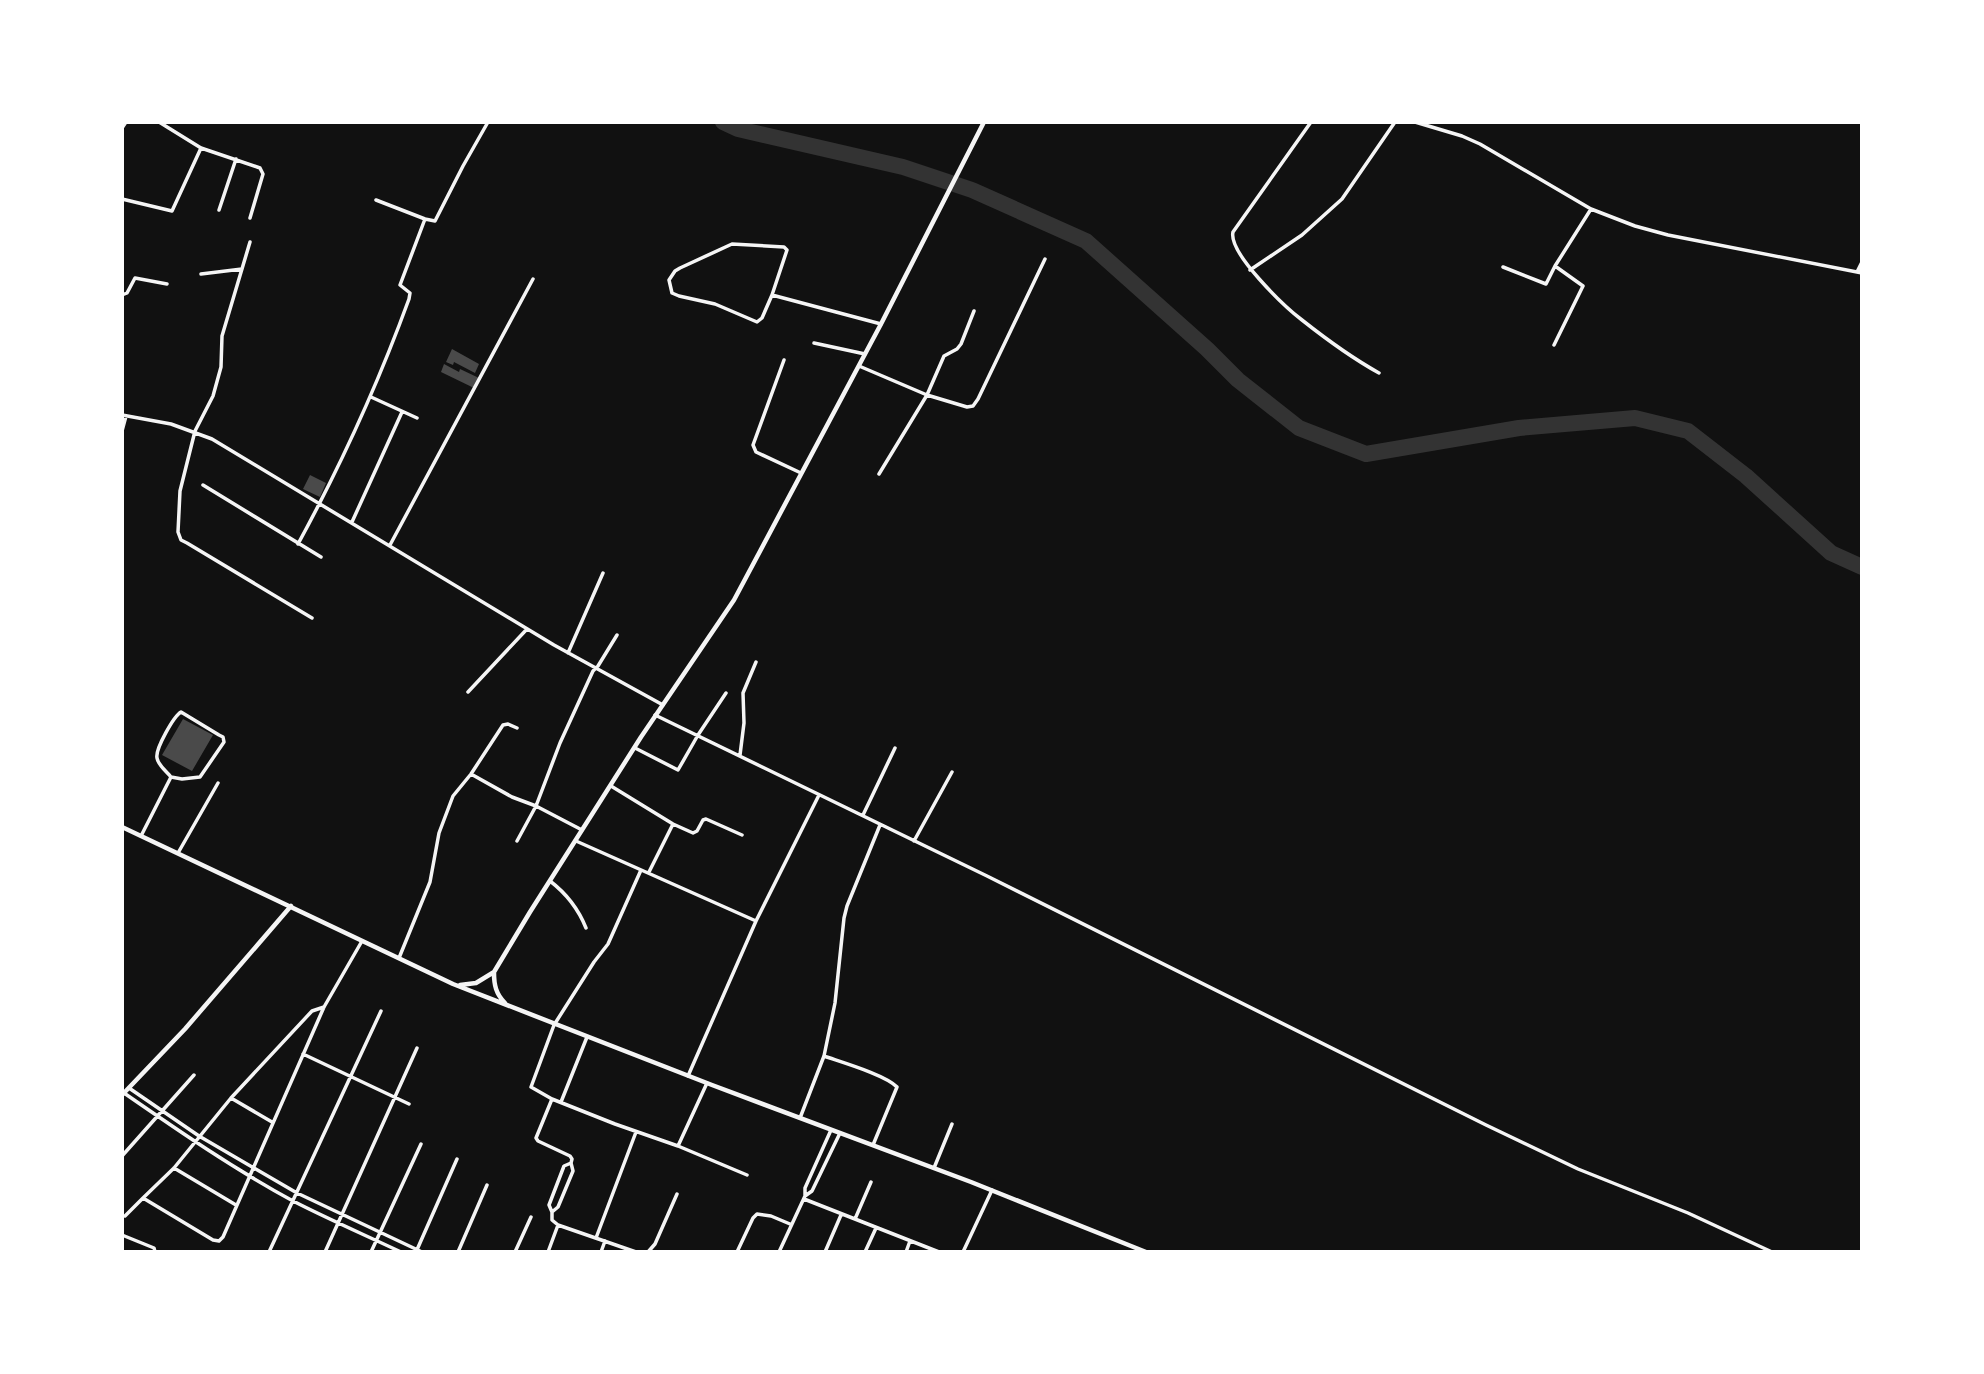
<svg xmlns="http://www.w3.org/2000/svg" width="1984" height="1374" font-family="Montserrat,sans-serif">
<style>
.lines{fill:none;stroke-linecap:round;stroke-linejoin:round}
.river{stroke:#333;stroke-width:16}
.building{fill:#4a4a4a}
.minor{stroke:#f5f5f5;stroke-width:3.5}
.tertiary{stroke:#f5f5f5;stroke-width:4.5}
</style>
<rect width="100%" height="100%" fill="#111"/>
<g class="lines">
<path class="river" d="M723,122l15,7 165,38 69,23 114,51 121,108 31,31 61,48 67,26 153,-26 116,-10 53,13 58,45 85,77 31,14"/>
</g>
<path class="building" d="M452,349l27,15 -4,9 -21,-11 -1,3 -7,-3z
M444,364l15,8 1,-3 19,9 -5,10 -33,-16z
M310,475l16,8 -6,14 -17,-8z
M183,719l30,16 -21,36 -30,-16z"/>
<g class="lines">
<path class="minor" d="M159,122l42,26 59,20 3,6 -13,44
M1311,122l-78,110c-5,21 52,75 69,88 24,19 50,38 77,53
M1415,122l47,14 18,8 111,65 44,17 33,9 194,38
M122,128l4,-6
M122,199l50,12 29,-63
M376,200l49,19 10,2 28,-55 25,-44
M219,210l17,-51
M250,242l-28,94 -1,31 -8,29 -18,35 -15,60 -2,41 3,8 6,3 125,75
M1503,267l43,17 9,-18 36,-57
M1250,270l52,-35 40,-36 53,-77
M1857,272l5,-10
M201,274l41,-5
M122,295l5,-2 8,-15 32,6
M772,295l-10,23 -5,4 -42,-18 -36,-8 -7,-3 -3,-13 6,-9 5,-3 52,-24 52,3 3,3 -15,45 109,29
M814,343l51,11
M1554,345l29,-59 -28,-20
M784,360l-31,85 3,7 45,21
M859,366l68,29 40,12 6,-1 5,-7 67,-140
M371,397l46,21
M122,415l49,9 41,15 342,206 109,60
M122,431l4,-15
M879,474l48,-79 17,-39 13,-7 4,-5 13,-33
M203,485l118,72
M352,522l50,-110
M298,544c43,-79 80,-160 111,-245l1,-6 -10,-8 25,-66
M390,545l143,-266
M568,653l35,-80
M468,692l59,-63
M655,715l332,161 499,249 92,44 110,44 84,39
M635,748l43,22 20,-35 28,-42
M740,755l4,-32 -1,-30 13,-31
M471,774l41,23 24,9 -19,35
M611,786l62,38 20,9 4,-2 6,-11 3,-1 36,16
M863,815l32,-67
M582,830l-46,-24 24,-63 33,-72 5,-5 19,-31
M141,836l30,-59c-5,-6 -13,-12 -14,-19 -2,-9 17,-42 24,-46l38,23 4,2 1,5 -24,35 -18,2 -11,-2
M576,841l180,80
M914,841l38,-69
M178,853l40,-70
M641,870l-33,74 -14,18 -40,63 -23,62 21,12 63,25 63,22 29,-63
M649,872l24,-48
M550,881c17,13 28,27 36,47
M399,958l31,-76 9,-49 14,-37 18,-22 32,-49 5,-1 9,4
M324,1007l-12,4 -81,87 -57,70 -31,30 70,42 6,1 4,-4 101,-230 38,-66
M303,1054l106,50
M824,1056c17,6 62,19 73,31l-24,58
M688,1076l68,-155 63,-126
M129,1088l70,48 98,57 125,59
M124,1093c55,38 110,76 169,108 35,18 72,34 108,51
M231,1098l41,24
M552,1099l-16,39 2,3 32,15 2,3 -1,4
M561,1102l26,-65
M800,1118l24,-62 11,-53 9,-85 3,-12 33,-81
M678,1146l69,29
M122,1156l72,-81
M571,1163l2,8 -15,36 -6,5 -3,-7 15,-39z
M174,1168l62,37
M934,1168l18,-44
M805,1196v-8l26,-58
M804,1199l135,53
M552,1212v8l6,5 78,27
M125,1216l18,-18
M855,1219l16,-37
M122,1235l32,13 1,4
M596,1238l40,-106
M269,1252l112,-241
M325,1252l92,-204
M371,1252l50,-108
M416,1252l41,-93
M458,1252l29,-67
M515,1252l16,-35
M548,1252l10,-27
M601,1252l4,-11
M648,1252l7,-8 22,-50
M737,1252l16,-34 4,-4 14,2 19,8
M779,1252l26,-56 7,-5 28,-58
M825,1252l16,-37
M865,1252l11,-24
M906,1252l4,-11
M963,1252l29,-62"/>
<path class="tertiary" d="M122,827l331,157 259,101 259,97 175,70
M494,973c0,12 2,21 11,30
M460,985l16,-2 18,-11 36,-60 111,-175 93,-137 147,-276 103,-202
M122,1095l63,-66 106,-123"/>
</g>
<rect width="1984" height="1374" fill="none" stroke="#ffffff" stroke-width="248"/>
</svg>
